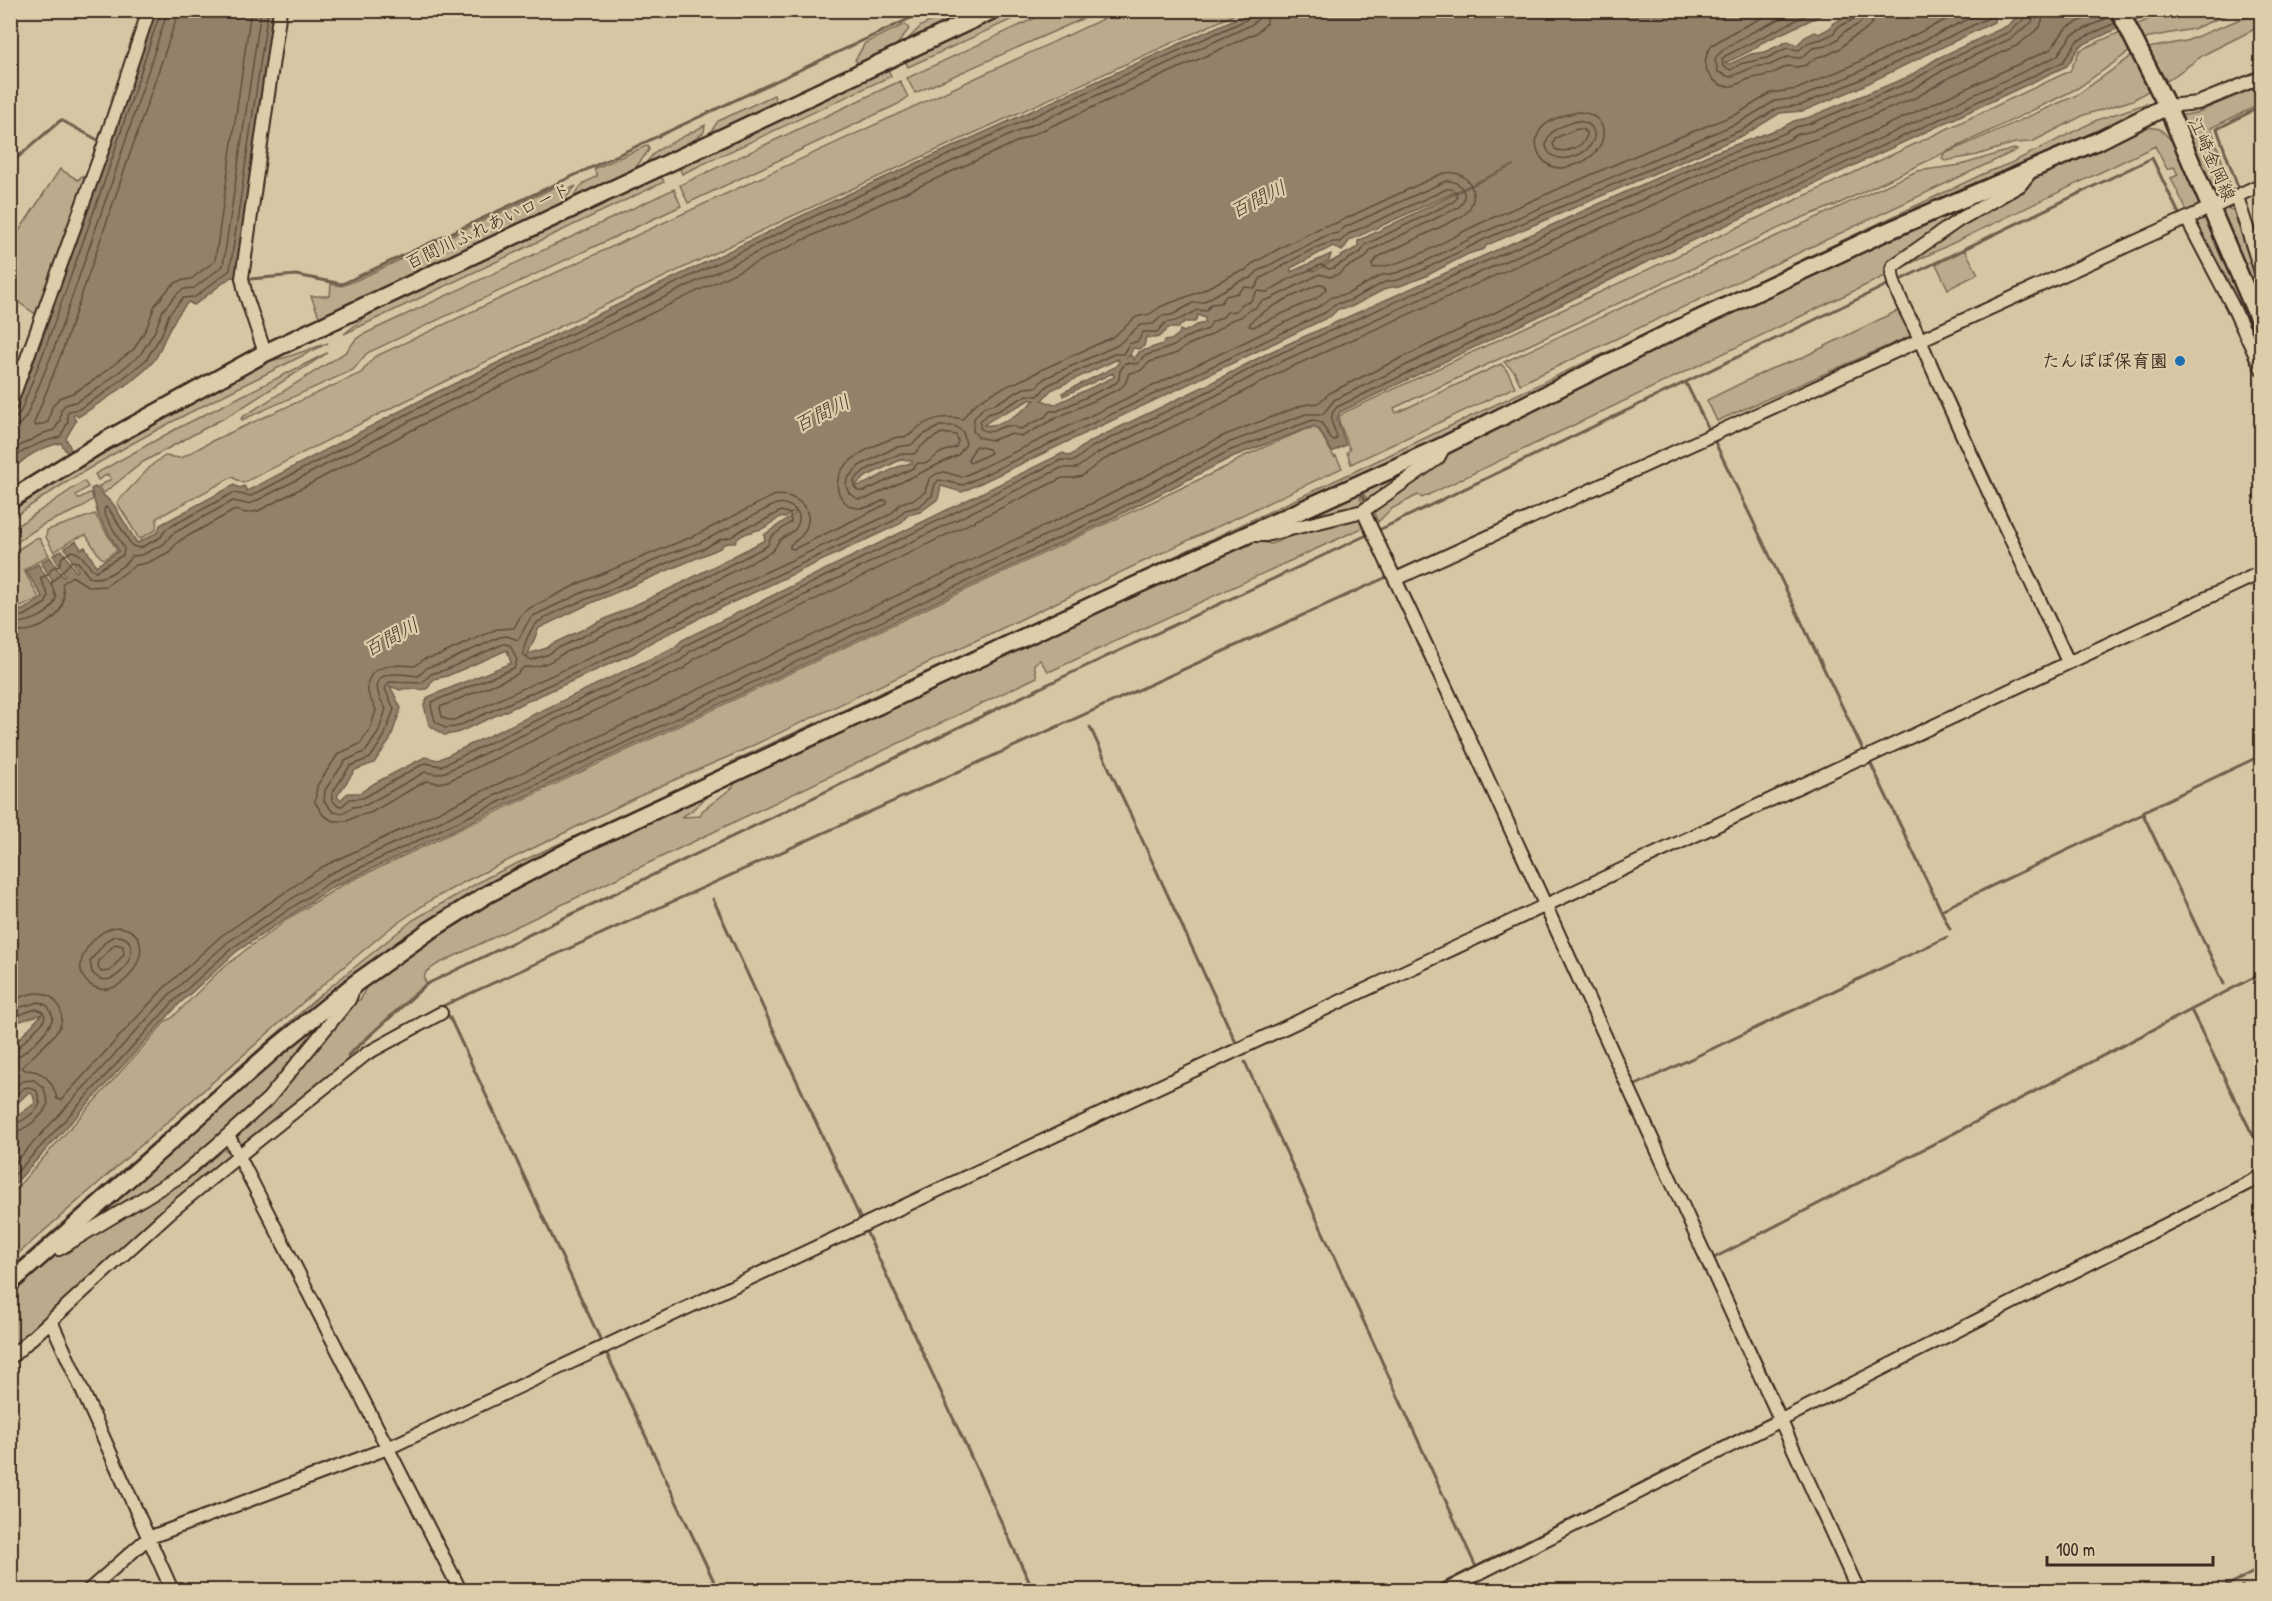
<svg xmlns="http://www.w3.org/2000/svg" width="2272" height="1601" font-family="'Patrick Hand','Klee One',sans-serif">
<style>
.green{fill:#bbaa8c;stroke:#7b6a55;stroke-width:1.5}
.water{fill:#93826a;stroke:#705f4c;stroke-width:1.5;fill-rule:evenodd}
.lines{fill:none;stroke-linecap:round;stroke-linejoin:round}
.shore{stroke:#5e4d3c;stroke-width:1.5}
.stream{stroke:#705f4c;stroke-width:3}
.street-casing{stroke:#3b2a1e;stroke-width:16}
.secondary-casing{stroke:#3b2a1e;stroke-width:21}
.street{stroke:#decdaa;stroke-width:12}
.secondary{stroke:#decdaa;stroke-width:16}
.poi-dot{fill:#1f6fb2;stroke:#decdaa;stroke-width:2}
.labels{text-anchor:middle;stroke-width:4.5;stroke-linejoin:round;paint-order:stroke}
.street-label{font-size:18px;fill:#3b2a1e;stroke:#decdaa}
.poi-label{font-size:18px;font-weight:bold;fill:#3b2a1e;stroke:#decdaa;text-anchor:end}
.water-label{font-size:20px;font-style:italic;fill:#4d3c2d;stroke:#decdaa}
</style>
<rect width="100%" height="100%" fill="#d7c6a4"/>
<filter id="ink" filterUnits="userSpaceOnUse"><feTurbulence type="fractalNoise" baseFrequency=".0167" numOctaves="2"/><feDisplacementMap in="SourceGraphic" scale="12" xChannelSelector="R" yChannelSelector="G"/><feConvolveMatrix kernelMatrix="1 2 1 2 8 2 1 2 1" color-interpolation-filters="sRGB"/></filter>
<g filter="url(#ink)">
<path class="green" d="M941,11h33l-66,31v-3l13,-13 22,-11z
M1007,11h23l-122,56 -3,-7z
M1050,11h50l-185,82 -8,-15z
M1120,11h122l-454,207 -355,169 -190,96 -11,-6 -75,41 -1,12 -17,9 -22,-37 36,-38 12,-8 16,2 33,-18 147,-67 13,-16z
M2167,11l21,4 11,-4h37l-43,18 -43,8 -72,51 -22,11 -220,106 -35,13 -407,190 2,5 105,-49 7,8 7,15 -164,77 -4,-12 3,-2 -11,-29v-4l4,-4 727,-342 10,-21z
M2261,13v13l-56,28 -38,27 -8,-10 -15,9 4,11 -15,9 -49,15 -52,27 -17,1 -38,12 -32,6 -3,-2 2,-5 133,-59 55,-39 16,-8 38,-7 52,-21z
M905,24l4,5 -14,18 -36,17 -4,-4 10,-17z
M887,67l4,9 -209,98 -3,-7z
M900,81l8,16 -10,7 -210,99 -8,-18z
M2261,85v19l-50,24 21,63 -14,6 5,10 13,4 2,2 23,74v26l-83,-197 18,-3z
M774,95l2,7 -2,3 -67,32 11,-16z
M2145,104l-8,9 -36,20 -1368,634 -2,-2v-3l379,-175 873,-413 28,-11 86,-43z
M705,125l-1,7 -16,13 -45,21 13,-15z
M2149,127l11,2 14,14 87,203v14l-67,-134 2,-6 8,-4 -4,-11 -13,6 -16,-33 7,-3 -4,-8 -7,2 -12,-23 -258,124 81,-55 46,-23 12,-15z
M648,145l1,5 -16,21 -63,29 14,-17 13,-7 -3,-7z
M2013,149l4,1 -497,234 -6,-13 -10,-9 413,-191 44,-6z
M60,169l18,11 4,-4 4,2 -49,137 -26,-18v-54z
M660,174l4,8 -320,152 32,-26z
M557,186l4,7 15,-7 -19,22 -237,111 -9,-23h19l1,-12 11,2 17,-7z
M674,189l7,17 -314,147 -14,17 -111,50 -1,-2 105,-66 10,-13 6,-4z
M2007,189l-120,86 -465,223 -4,-3 -27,14 -13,13 -6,-13 56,-39 16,-8 9,-16 393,-190z
M1965,250l13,24 -30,15 -12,-25z
M1902,304l13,30 -198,87 -10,-21 63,-31 29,-10 100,-49 -2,-3z
M328,343c-108,54 -218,106 -317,176v-11l59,-38 188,-106 29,-7z
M327,353l-92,59 -92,50 -39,31 -6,-6 13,-8 -3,-5 -10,6 -3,-6 81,-45z
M1315,428l4,2 15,27 2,-1 6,12 -605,285 -79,34 -192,94 -35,19 -42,29 -55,46 -323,285v-66l155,-173 6,-3 45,-45 31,-25 49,-35 45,-28 890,-421 12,-8 62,-27z
M1423,460l-54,42 -8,-12z
M84,481l4,6 -12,8 2,4 13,-7 2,7 -14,10 -35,15 -33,22v-16z
M1358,492l5,13 -14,5 -67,16z
M95,514l22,36 -13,9 -4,-2 -14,-22 -12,4 -20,13 -8,-15 1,-7z
M1355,516l8,3 3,7 -315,145h-3l-8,-11 -6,4 3,13 -599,287 -12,8 -2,6 2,5 -79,72 2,4 -111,88 -1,-15 116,-129 8,-4 8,-19 129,-85 87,-47 136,-64 -31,28 -9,5 19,-1 2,-5 31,-24 3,-7 517,-240 18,4 43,-17z
M36,538l4,1 9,16 -25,15 15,28 -18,9 -5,-8 -5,4v-49z
M719,769l1,3 -272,140 -437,362 -1,-5 315,-278 88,-71 75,-43z
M338,1003l-74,95 -86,75 -103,61z
M219,1148l13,4 -221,195v-57l37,-32 19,-5 12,-10z"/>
<path class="water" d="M156,11h118l-37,267 -6,-1 -37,28 -6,-3c-14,16 -22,33 -30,52 -8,19 -62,51 -80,63l-3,-3 -2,2 3,5 -10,17 6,14 -5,1 -6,-10c-19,4 -39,14 -50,30v-56l4,-7 26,-66z
M1252,11h578l-69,32c-7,8 -26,15 -36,20l5,1 21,-10 14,-2 23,-11 9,4 8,-8 10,-5 4,2 11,-6 3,-5 25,-12h138l-2,11 -138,67 -53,22 -23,2 -34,21 -259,111 -3,4 -16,5 -44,23 -24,9 -13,2 -36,19 -13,2 -7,7 -369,176 -21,-6 -3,13 -18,13 -12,3 -8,9 -201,94c-20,13 -44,19 -63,34l-179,81 -13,2 -15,-10 -5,-20 4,-8 83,-34 -4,-13 -60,26 -13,3 -7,10c-10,2 -18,-3 -27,1l-10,-4 11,22 -11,32 -16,23 -19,7 -18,26 3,4 8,-7h12l15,-10 50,-26 13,3 237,-113 7,-7 381,-187 7,3 19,-14 120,-58 61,-32 440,-198 71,-26 13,-7 13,-3 101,-41 30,-19 69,-32 17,-15h131l-75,35 -13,20 -435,203 -97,49 -195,94 -3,7 9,26 -14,7 -13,-23 -5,-3 -80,30 -127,65 -774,366 -97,65 -57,52 -168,184v-67l24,-18 -2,-8 -4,-3 -18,17v-61l31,-34 -31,10 -1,-412 8,-5 3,4 22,-13 -17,-27 12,-7 13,20 2,-2 -12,-20 9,-5 13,20 2,-1 -12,-21 9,-5 14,22 2,-1 -13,-23 11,-7 5,8 4,-2 11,19 23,-15 -21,-36 -7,-26 4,-2 19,18 23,38 21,-11 2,-7 74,-40 6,3 4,-2 3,5 182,-95 393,-190zM1514,165l-156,76v6c-16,8 -29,17 -44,24l-3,-1 18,-9 2,-7 -40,18v-4l42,-22 9,5 8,-11zM1198,315l7,3v5l-8,2 -13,7 -4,-2 -1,4 -8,6 -7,1 -1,3 -24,8 -5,8 -2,-4 -6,1 4,-2 3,-7 6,1 5,-3 2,-9c12,3 14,0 22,-9h10l6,-6h11zM1118,359l1,3 -4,5 -53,26 1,3 50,-23 1,4 -60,28 -12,-5 9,-10zM1029,400h6c-12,11 -34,28 -51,25 10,-9 32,-17 45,-25zM902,459l10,2v2c-21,2 -37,21 -58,23l13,-10zM793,512h4l-33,23 1,5 -85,44 -128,60 -5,4 -19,6 11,-26 52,-25 129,-55 4,-4 11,-2c5,-8 14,-9 22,-12 8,-1 17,-8 23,-13l5,1z"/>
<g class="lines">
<path class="shore" d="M177,10l-1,10 -114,332 -28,71 2,3 12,-4 4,-15 7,-9 16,-6 19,-12 40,-31 13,-22 8,-22 16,-19 8,-5 12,-2 24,-18 36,-251
M1778,10l-43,21 -23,14 -5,8 -2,10 2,9 6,8 10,6h10l16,-7 22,-5 17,-8 9,1 9,-2 11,-8 10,-2 14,-7 9,-9 16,-9 7,-9 2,-11
M1799,10c-18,9 -79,34 -84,50l3,12 12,5 24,-10 16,-2 17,-8 14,1 12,-10 13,-2 12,-7 6,-7 15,-8 5,-5 2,-9
M1816,10l-91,46 -3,4 1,6 8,4 9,-6 27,-6 20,-10 12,2 10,-8 13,-3 12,-6 4,-6 18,-9 2,-8
M1966,10l-120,58 -49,21 -26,4 -34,21c-86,33 -171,72 -256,109 -35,16 -69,41 -108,45l-1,-4 6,-7 83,-40c25,-17 8,-52 -20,-43l-107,50 -10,2 -42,21 -30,17 -6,6 -10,3 -37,19 -39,15 -10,7 -14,3 -23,20 -72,33c-25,16 -62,21 -78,49 -18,-3 -29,-2 -44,8 -4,3 -7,7 -11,9 -4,2 -9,0 -14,2 -16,5 -36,15 -48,27 -15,14 -10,40 12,43 10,1 19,-4 26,-8l3,1v3l-93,45 -4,-1v-3c5,-4 11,-7 14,-13 14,-22 -10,-41 -31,-36l-77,39 -114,47 -52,26 -9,7 -7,13 -17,1 -57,26 -16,4 -9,7c-19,-2 -51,-3 -47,26 1,6 6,12 8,18l-6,19 -10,15 -22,10 -21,32 -2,16 8,13 10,6h14l10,-5 13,-3 56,-32 13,2 9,-2 237,-113 11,-10 366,-180h11l9,-2 19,-15 118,-56 61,-33 439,-197c32,-13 64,-26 97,-36l101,-42 33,-20 68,-32 22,-18 5,-17
M1983,10l-2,3 -131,63 -51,22 -24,3 -35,21 -258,111 -64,32 -22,8 -14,2 -35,19 -15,3 -10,8 -360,172 -18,-5 -8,2 -7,5 -4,13 -10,7 -14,4 -10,11 -198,92c-21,13 -44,19 -64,34l-175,80h-6l-6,-3 -2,-10 76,-32 8,-8c12,1 27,-4 36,-12l126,-59 85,-44c4,-3 5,-7 8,-11 5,-6 15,-7 18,-15 8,-15 -9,-24 -21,-22l-77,39 -33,12 -68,32 -12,4 -53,25 -5,6 -10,18 -11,-4 -7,1 -57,26 -15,4 -10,9c-12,-2 -46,-8 -40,16 1,6 5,12 8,17l-8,24 -12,18 -21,10 -20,29 -1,11 9,11 10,1 10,-6 13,-2 59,-33 12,2 8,-2 236,-112 10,-9 370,-183h16l19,-14 119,-58 61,-32 439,-197 71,-26 12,-7 14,-3 101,-42 32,-20 67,-31 20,-16 4,-12
M1990,10l-2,8 -135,65 -52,22 -23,3 -34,21 -259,110 -64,32 -23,9 -13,2 -36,19 -14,3 -9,8 -363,173 -24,-5 -4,4 -3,12 -14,11 -13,3 -10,10 -199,93c-20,13 -44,19 -63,34l-177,80 -11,1 -10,-7 -4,-15 1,-4 82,-34 3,-8 -7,-15 -7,-1 -58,26 -14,4 -9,9 -33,-1 -4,7 9,20 -10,28 -14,21 -20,8 -18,27v7l5,5 5,1 8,-7 13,-1 62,-35 16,3 237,-113 8,-8 375,-185 13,1 18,-14 119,-57 61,-33 440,-197 71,-26 13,-7 13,-3 101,-42 32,-19 67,-31 18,-15 2,-7
M1579,112c35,3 30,41 -2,52 -6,2 -11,4 -18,4 -19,-2 -29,-24 -18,-39 8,-10 26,-15 38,-17z
M1577,121c7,1 13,2 16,9 9,21 -38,42 -47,17 0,-18 18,-22 31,-26z
M1577,129h6l4,5c-2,13 -21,20 -32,15l-2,-5 2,-6z
M1446,181c16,-1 24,14 13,26l-88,43 -6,8 -18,9 -8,7 -9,3 -10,-3 -50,25 -8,2 -7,7 -8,3 -6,6 -10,3 -20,15 -23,10 -11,8 -27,9 -10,9 -11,2 -4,11 -6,5 -65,30 -31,17 -14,-2 -16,6 -7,-1 -8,-2 -5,-6 1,-13 10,-11 11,-3 29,-16 12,-1 9,-9 73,-33 22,-20 13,-1 9,-8 10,-1 21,-12 10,-1 37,-21 11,-3 7,-7 69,-36 11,-2 7,-6z
M1447,189h5l4,3 1,6 -4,4 -88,43 -4,7 -28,16 -4,1 -8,-4 -30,13 -24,14 -10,-1 -7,11 -8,2 -6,7 -9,1 -4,5 -11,5 -4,7 -24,9 -10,8 -30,10 -7,8 -12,-1 -5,8 -1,8 -3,4 -59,28h-7l-5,6 -24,12c-4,0 -6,-3 -10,-3 -12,-2 -19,12 -31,2v-7l8,-7 10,-3 29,-16 11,1 10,-11 66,-31h9l6,-10 9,-3 5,-9h14l8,-9c12,-1 23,-7 32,-13l9,1 5,-7 10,-1 5,-7 12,-3 6,-6 11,1 6,-10c18,-8 62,-40 79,-36l8,-8z
M1320,284l5,1 1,4 -9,9 -64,29 -4,-1c3,-13 57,-36 71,-42z
M10,419l6,-1 4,-5 26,-67 61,-172 54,-164
M940,426h15l8,6 3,12 -8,11 -90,43 -10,1 -9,-6 -3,-7 1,-7 12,-13 37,-19 15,-2 12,-10z
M10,427l9,-2 7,-8 28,-68 60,-173 54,-166
M942,433l14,2 2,6 -2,6 -16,6 -13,10h-9l-5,5 -48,23h-6l-4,-3 -1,-8 10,-9 35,-17h15l12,-12z
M976,446l13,3 2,4 -21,10 -2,-4z
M10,451l34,-18 10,-3 6,-9 1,-11 4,-5 13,-4 21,-13 41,-33 15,-24 8,-21 15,-17 6,-4 10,-1 29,-22 38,-256
M10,463c11,-14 34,-22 50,-26l8,-15 -1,-7 2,-4 10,-2 24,-15 43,-34 16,-26 7,-20 14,-16 12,-1 35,-27 38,-260
M781,511l9,3 1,8 -20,15 -4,9 -84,43 -127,60 -7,5 -18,6 -7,-4c-2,-8 5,-25 11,-31 7,-8 54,-28 66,-31l68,-32 34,-13 18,-10 10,-2 17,-11 9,-2z
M10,616h14l22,-13 2,-8 -8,-17 8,-3 4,-7 7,-2 3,-9 10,-6c15,4 12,15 24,20l27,-16 1,-7 -20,-35 1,-6 4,2 23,37 8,2 21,-11 5,-8 67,-36 18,3 181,-95 393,-190 423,-192 3,-3 1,-6
M10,624c17,-1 42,-7 46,-27l-5,-14 21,-22 6,1 11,15c14,5 35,-10 43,-21l10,-1 22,-11 8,-10 61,-33 14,3 7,-2 181,-94 393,-190 423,-193 7,-6 2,-9
M10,633c29,-1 61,-15 52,-49l10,-8 17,11 17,-1 30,-21 11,-2 22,-11 10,-11 56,-31 11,3 12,-2 181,-95 393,-190 424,-193 10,-9 3,-14
M117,927c50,4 10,76 -23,60 -31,-16 -1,-58 23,-60z
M114,936c40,-2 1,66 -22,36l-2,-11 16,-20z
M115,944l8,2 1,8 -14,17 -9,1 -3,-5 1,-6z
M10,1001c9,-3 19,-8 27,-8 19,0 31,21 21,37 -10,14 -25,25 -36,37l3,3c19,0 28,11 32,29l4,1 102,-111 58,-53 101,-69 775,-366 128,-66 78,-30 15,-2 13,-11 194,-94 97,-50 429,-199 15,-21 36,-18
M10,1010l29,-8 9,4 5,11c-3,13 -30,41 -43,42
M10,1018l26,-9 6,2 3,5 -2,6 -26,27 -7,2
M10,1091l12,-10 12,-1 10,8 4,15c-3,13 -25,29 -38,30
M10,1101l14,-13 5,-1 8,4 3,12c-3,9 -20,21 -30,22
M10,1168l160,-174 58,-52 99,-67 774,-366 127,-66 78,-29h17l11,-14 195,-94 97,-49 431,-201 15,-21 39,-19
M10,1180l165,-180 57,-52 98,-66 775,-366 126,-66 82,-30 8,2 10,17 4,1 2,-3c-4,-12 -10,-21 0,-30l195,-94 97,-50 434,-201 14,-21 38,-18"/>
<path class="stream" d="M10,164l51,-44 35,19
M2239,190l-22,-61 45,-23
M250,279l46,-4 46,9 586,-274
M1898,281l254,-123 28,58
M2257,371l5,9
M1686,383l23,47
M1953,399l119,256
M1713,438l152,316
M1360,492l4,7
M1371,514l28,59
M1379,530l510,-246
M1399,570l396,-179
M1402,579l35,76
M2023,677l39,-18
M1090,727l148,320
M1869,760l81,169
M1497,786l19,40
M713,899l149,323
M1941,910l202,-96
M2224,984l-81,-170 1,-3 118,-56
M436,1009l953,-433
M2191,1010l71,144
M449,1016l153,327
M351,1059l-2,-4 78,-71 640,-309 300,-140
M1245,1062l231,505
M1634,1086l313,-149
M1664,1152l120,259
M866,1231l167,359
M1714,1258l548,-285
M606,1352l112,238
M1784,1412l18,-9
M149,1531l55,-21
M2242,1586l2,4
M1430,1590l342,-173
M2218,1590l44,-22"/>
<g class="street-casing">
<path id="street" d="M2167,106l31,-3 64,-26
M2031,171l-11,14 -61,35 -66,46c-6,14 18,53 24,67 47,111 101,219 151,329
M2237,197l25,78
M2218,205l44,-21
M2187,219l45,86 30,64
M265,353l-19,-57 -4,-18 38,-268
M10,405l93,-257 46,-138
M1363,511l85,181 410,898
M1252,535h14l97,-24 75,-53 7,-13
M1396,579l807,-368
M1863,759l399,-187
M228,1135l232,455
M54,1244l5,5 123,-74 36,-31 50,-45 81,-99 6,-15
M51,1321l121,269
M10,1358l160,-146 66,-54 130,-104 75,-41
M89,1590l59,-52 240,-90 1474,-691
M1446,1590l816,-414"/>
</g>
<g class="secondary-casing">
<path id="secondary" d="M2119,10l48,96 95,221
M10,500l95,-59 160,-88 728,-343
M10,1283l266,-235 80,-65 73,-52 57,-36 94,-50 528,-247 337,-153 224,-112 214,-100 217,-93 67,-34"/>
</g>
<use href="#street" class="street"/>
<use href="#secondary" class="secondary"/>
</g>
</g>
<circle class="poi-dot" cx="2180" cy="361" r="6"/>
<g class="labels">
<g class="street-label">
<text transform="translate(2212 159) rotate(66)" y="6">江崎金岡線</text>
<text transform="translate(488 226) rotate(-25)" y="6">百間川ふれあいロード</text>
</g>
<g class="poi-label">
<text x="2168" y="367">たんぽぽ保育園</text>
</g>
<g class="water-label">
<text transform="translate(1258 199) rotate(-26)" y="7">百間川</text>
<text transform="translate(822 413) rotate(-26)" y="7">百間川</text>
<text transform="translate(391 637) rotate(-28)" y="7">百間川</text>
</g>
</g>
<rect width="2272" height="1601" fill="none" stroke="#decdaa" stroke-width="36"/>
<rect x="18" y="18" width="2236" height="1565" fill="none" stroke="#3b2a1e" stroke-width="2" filter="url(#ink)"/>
<path d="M2047 1556v9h166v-9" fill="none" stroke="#3b2a1e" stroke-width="3"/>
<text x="2056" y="1556" font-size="18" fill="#3b2a1e" stroke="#decdaa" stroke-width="4.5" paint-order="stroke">100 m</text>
</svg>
